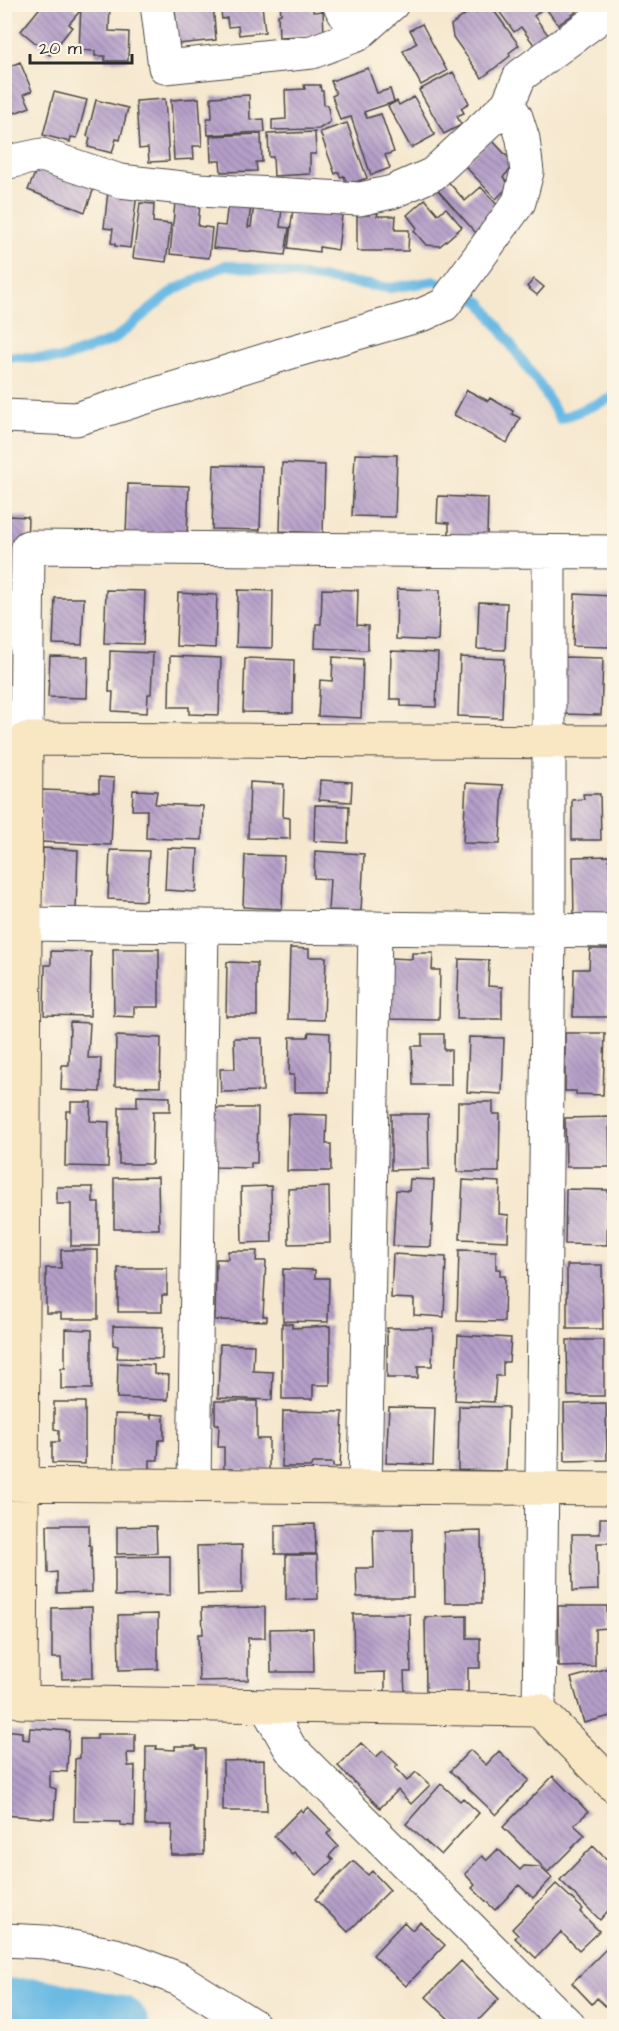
<svg xmlns="http://www.w3.org/2000/svg" width="619" height="2031" font-family="'Architects Daughter',sans-serif">
<style>
.lines{fill:none;stroke-linecap:round;stroke-linejoin:round}
.stream{stroke:#69b9e4;stroke-width:10}
.river{stroke:#69b9e4;stroke-width:62}
.building{fill:url(#building-back-hatch)}
.street-casing{stroke:#494744;stroke-width:35}
.secondary-casing{stroke:#494744;stroke-width:35}
.street{stroke:#fff;stroke-width:33}
.secondary{stroke:#f9e7c3;stroke-width:33}
</style>
<defs>
<pattern id="building-back-hatch" width="6" height="6" patternUnits="userSpaceOnUse" patternTransform="scale(1.5)"><rect width="6" height="6" fill="#b59fc9"/><path d="M-1 5l2 2M0 0l6 6M5-1l2 2" fill="none" stroke="#9382a3"/></pattern>
</defs>
<rect width="100%" height="100%" fill="#fcf5e5"/>
<filter id="ink" filterUnits="userSpaceOnUse"><feTurbulence type="fractalNoise" baseFrequency=".0167" numOctaves="2"/><feDisplacementMap in="SourceGraphic" scale="12" xChannelSelector="R" yChannelSelector="G"/><feConvolveMatrix kernelMatrix="1 2 1 2 8 2 1 2 1" color-interpolation-filters="sRGB"/></filter>
<filter id="wash" filterUnits="userSpaceOnUse"><feTurbulence type="fractalNoise" baseFrequency=".008" numOctaves="4" result="noise"/><feDisplacementMap in="SourceGraphic" scale="24" xChannelSelector="R" yChannelSelector="G"/><feGaussianBlur stdDeviation="1.35" result="paint"/><feColorMatrix in="noise" values="0 0 0 0 0 0 0 0 0 0 0 0 0 0 0 0 0 1.4 0 .05"/><feComposite in="paint" operator="in"/></filter>
<g filter="url(#wash)">
<rect width="100%" height="100%" fill="#f6e8cf"/>
<g class="lines">
<path class="stream" d="M4,356l57,3 52,-19 61,-50 52,-25 164,23 46,-7 45,21 62,88 17,29 54,-22"/>
<path class="river" d="M4,2010l34,-1 80,17"/>
</g>
<g id="blocks">
<path class="building" d="M43,4h27l9,8 -10,12 3,3 -22,28 -29,-24z
M81,4h29l-1,27 20,1 -1,29h-23v-5h-10v-5l-16,-1z
M192,4h21l3,36 -38,4 -3,-35 18,-2z
M280,4h33v8l10,-1 1,24 -45,2 -1,-22 3,-1z
M486,4h3l30,41 -10,8 1,3 -28,22 -29,-41 -2,-12 22,-16 3,4z
M494,4h76l6,8 -18,13 -13,-18 -11,9 15,20 -14,10 -14,-19 -7,5z
M220,5h42l3,27 -26,3 -1,-9 -10,1 -1,-9 -5,1z
M422,24l25,47 -26,14 -18,-34 14,-8 -7,-13z
M20,62l12,29 -8,3 6,13 -26,10v-48z
M368,68l9,25 13,-4 4,13 -30,10 3,6 14,-4 13,38 -9,3 5,13 -19,7 -20,-58 -11,3 -8,-24 4,-2 -5,-13z
M453,72l16,31 -8,5 3,5 -7,3 4,9 -17,9 -25,-44z
M304,85h16l1,6h2l1,14h4l2,17 -11,7 -47,1v-10l14,-1 -1,-29 20,-1z
M54,92l33,8 -10,38 -6,-1 -1,5 -27,-7z
M249,95l1,25 14,-1 1,13 -57,3 -1,-17h5l-1,-21z
M414,97l21,38 -24,13 -23,-42 9,-5 2,4z
M199,98l3,48h-9l1,13 -20,1 -3,-60z
M165,99l4,62 -20,1 -1,-14 -9,1 -3,-48z
M96,100l32,8 -8,32 -4,-1 -4,14 -24,-6 2,-9 -3,-2z
M347,123l20,55 -20,7 -3,-9 -4,1 -1,-5 -4,2 -15,-42z
M315,132l1,22h-6v20l-36,2 -1,-19h-4l-1,-23z
M261,134l1,28h-6l1,9 -36,1 -1,-11h-9l-1,-25z
M491,139l24,26 -12,12 7,8 -14,14 -32,-34z
M38,166l58,17 -11,29 -57,-22z
M445,178l20,23 16,-14 18,20 -14,13 3,3 -12,10 -41,-46z
M108,191l29,3 -7,54 -15,-2v-2l-4,-1 2,-14 -9,-1z
M425,199l13,15 8,-6 16,19 -22,19 -14,-1 -12,-14 3,-3 -10,-13z
M140,203l14,1 -1,18 18,2 -5,38 -33,-4z
M175,203l25,2 -2,21 14,2 -3,30 -39,-4z
M228,203l23,3 -3,21h3l3,-22 28,3 -2,19 9,1 -4,27 -72,-7 3,-23 9,1z
M293,209l49,6 -4,35 -19,-3v5l-31,-4z
M369,213h9l-1,3h19l-1,14h14l-1,21h-51v-36h12z
M534,279l10,8 -7,8 -10,-8z
M467,390l21,11 2,-3 23,13 -1,3 8,4 -13,25 -53,-28z
M355,454l42,1 -2,62 -43,-1z
M282,463l43,2 -2,68 -43,-2z
M214,465l48,1 -2,64 -48,-1z
M128,484l61,2 -2,50 -61,-2z
M438,496l50,2 -1,39 -38,-2v-12l-12,-1z
M8,516l20,1 -1,28 -20,-1z
M322,589l36,1 -1,35 11,1v24l-53,-2 1,-24h5z
M397,589l43,1 -2,51 -42,-2z
M106,590l39,1 -2,53 -39,-1z
M238,590l35,1 -1,57 -36,-1z
M178,593l39,2 -2,53 -39,-2z
M575,594l36,2 -2,51 -36,-1z
M55,598h29l-2,47 -29,-1z
M479,602l28,1 -2,47 -28,-1z
M110,651l43,2 -2,41h-3l-1,19 -35,-2 1,-19h-4z
M391,651l47,2 -2,54 -35,-1v-7h-11z
M50,656l38,1 -1,41 -39,-1z
M170,656l51,2 -2,57 -30,-1v-7h-20z
M333,657l30,2 -2,59 -43,-2 2,-36 12,1z
M460,657l44,2 -2,59 -44,-2z
M564,657l39,1 -2,57 -39,-1z
M245,658l49,2 -1,53 -50,-1z
M99,777l15,1 -3,67 -71,-3 2,-52 57,2z
M320,780l32,2 -1,20 -32,-2z
M250,782l34,2 -1,33 7,1v21l-42,-1z
M466,783l37,2 -3,59 -37,-1z
M133,790l24,1 -2,13 48,2 -1,34 -56,-2 1,-28h-15z
M583,794h17l1,46h-29v-40l12,-1z
M315,805l34,1 -1,37 -34,-2z
M43,848l35,2 -2,60 -35,-1z
M167,848l31,1 -2,43 -31,-2z
M110,850l39,1 -3,50 -38,-2z
M315,851l49,3 -3,57 -33,-1 2,-31 -16,-1z
M245,855l39,1 -2,53 -39,-2z
M609,856l1,41h4v23l-40,1 -1,-64z
M290,948l19,1v8h17l-2,63 -36,-1z
M113,949h46v58h-25v10l-20,-1z
M590,949h24v23h-5l-1,45h-35l1,-48h15z
M51,951l40,1 -1,64 -46,-1 1,-50h6z
M412,953h21l-1,17h8l-1,50 -50,-1 1,-61 22,1z
M459,959l30,1 -1,26 14,1v32h-45z
M227,962l30,1v53h-31z
M70,1022l20,1 -2,35h13l-1,34 -39,-2 1,-25h7z
M309,1032l21,1 -1,59h-35v-17h-5l1,-38h18z
M565,1033h40l-2,62 -27,-1v-3h-11z
M422,1034h22v16h7v35h-38l-1,-39h10z
M116,1036l45,2 -1,49 -45,-1z
M469,1037l35,1 -2,56 -35,-2z
M234,1038h28l1,53 -42,1 -1,-23h15z
M137,1096l33,1v14h-17l-1,53h-33v-57h18z
M71,1102h20l-1,19 19,1 -1,45 -43,-1 1,-55h5z
M458,1102h35v12h7l-1,58h-42z
M215,1108h43l-1,55h-6v5l-36,-1z
M288,1114l39,1 -1,29h5v27h-44z
M391,1114h37l1,55 -38,1z
M609,1117l1,50h-44l-1,-49z
M158,1177l1,52h-45v-51z
M410,1179l24,1 -3,67 -38,-1 3,-56 13,1z
M463,1180l37,2 -1,32 10,1 -1,26 -48,-2z
M271,1186l1,56 -30,1 -1,-56z
M57,1187h36v16h6v43h-28v-42h-14z
M329,1187l1,56 -41,1 -1,-55z
M566,1189l42,1 -1,55 -42,-1z
M61,1250h37v69h-37v-6h-15v-45h15z
M459,1250l37,1v18h4v7h5l-1,46 -47,-1z
M228,1251h29l-1,10h10l-3,55h4v5l-52,-1 1,-61h12z
M393,1254l53,3 -2,60 -30,-2v-16l-23,-1z
M567,1265h35l1,64h-36z
M118,1268h49v27h-5v17h-44z
M283,1269l32,1v8h14l-1,44 -45,-1z
M282,1323l10,1v4l38,-2v59h-17v14h-31z
M113,1326l50,1 -1,32 -45,-1 1,-12 -5,-1z
M387,1328h46l-1,38h-14v12h-31z
M65,1329l27,1v59h-31v-21h4z
M458,1335l53,3 -2,24h-6v14h-7l-2,26 -39,-2z
M567,1340h37v56h-36z
M220,1344l34,1 -1,26 20,1 -1,28 -54,-2z
M118,1363l36,2v9l15,1 -1,25 -51,-2z
M215,1401h42v38h12v32l-45,-1v-23h-6l1,-23h-4z
M54,1402h31v62l-33,-1v-21h7v-12l-5,-1z
M606,1403l1,57 -42,1 -1,-57z
M459,1406l49,1 -2,64 -48,-1z
M389,1407l46,1 -2,57 -47,-2z
M283,1411l60,1 -3,55h-7v-4h-20l-3,4h-28z
M115,1414l35,1 1,4v-5l13,1v25h-5l-1,20h-8v10l-36,-1z
M600,1518h12v25h-15l1,47 -25,1 -1,-57h28z
M315,1524l1,30h-41v-29z
M47,1525h42v20l2,1 1,46 -35,1v-21l-9,1z
M156,1526l1,27 -40,1v-27z
M373,1529h39l1,68h-56l-1,-29h18z
M481,1531l1,72h-37l-1,-71z
M242,1545v48l-44,1 -1,-48z
M286,1555h31l1,44 -32,1z
M170,1556v39l-55,1v-39z
M558,1606h49v22l-12,1v37l-36,1z
M92,1607l1,71 -31,1 -1,-21h-9v-50z
M265,1607v31h-17v42l-49,1 -1,-47h5l-1,-26z
M158,1614v55l-39,1 -1,-55z
M353,1614h57l1,58h-7l1,22h-20v-22l-31,1z
M467,1616v22h13v30h-12v24h-42l-1,-75z
M313,1628l1,44h-43l-1,-43z
M612,1667l2,9v39l-30,8 -13,-45z
M30,1728l39,3 -2,41 -17,-1v16l6,2 -2,30 -50,-4v-85l18,2v7l7,1z
M97,1734h38v19h-8l1,13h7l-1,60 -14,-1v-3l-46,-1 1,-62 5,-1v-19h17z
M361,1743l15,14 7,-6 15,14 -3,3 12,13 9,-9 14,13 -19,19 -13,-14 -18,18 -42,-42z
M146,1746h11l-1,3 19,1v-4h21v3h9l-1,106h-33l1,-30h-27z
M470,1750l16,15 13,-14 30,29 -33,35 -46,-44z
M264,1760v11l2,1 1,39h-44v-50z
M553,1776l35,36 -14,13 11,10 -37,37 -45,-45z
M441,1784l19,17 3,-3 16,15 -38,42 -35,-31z
M308,1807l23,23 -4,4 11,12 -9,10 4,4 -16,15 -23,-23 -2,2 -18,-18 27,-27 2,3z
M593,1846l21,21v37l-14,16 -40,-40z
M498,1849l22,21 4,-4 16,1 12,11 -19,20 -14,-13 -24,25 -23,-22 3,-3 -10,-11 17,-18 5,4z
M353,1861l15,14 4,-4 18,19 -42,42 -33,-33z
M556,1884l27,25 -3,3 19,19 -20,19 -18,-18 -25,26 -21,-20 3,-3 -6,-6z
M404,1922l8,8 8,-8 25,23 -39,41 -33,-31z
M608,1947l6,7v43l-9,9 -8,-8 -5,6 -20,-21z
M461,1961l38,38 -26,27h-17l-30,-29z"/>
</g>
</g>
<g filter="url(#ink)">
<use href="#blocks" fill-opacity="0" stroke="#494744" stroke-width="1.5"/>
<g class="lines">
<g class="street-casing">
<path id="street" d="M157,4l8,63 147,-15 45,-17 35,-31
M339,4l18,31
M4,163l38,-8 78,26 80,9 160,9 32,-7 41,-18 75,-70 12,-28 94,-69
M4,416l72,3 215,-67 133,-38 20,-9 75,-103 8,-30 -4,-33 -7,-22 -8,-13
M4,760l22,-21 2,-192 586,5
M25,924l589,7
M194,1485l8,-559
M365,1487l10,-559
M266,1706l24,42 279,278
M539,1710l10,-780v-378
M4,1940l41,2 70,13 64,24 75,47"/>
</g>
<g class="secondary-casing">
<path id="secondary" d="M614,742l-588,-3 -5,963 518,8 75,76
M4,1484l610,5"/>
</g>
<use href="#street" class="street"/>
<use href="#secondary" class="secondary"/>
</g>
</g>
<rect width="619" height="2031" fill="none" stroke="#fcf5e5" stroke-width="24"/>
<path d="M30 54v9h102v-9" fill="none" stroke="#2b2b2b" stroke-width="3"/>
<text x="39" y="54" font-size="18" fill="#2b2b2b" stroke="#fcf5e5" stroke-width="4.5" paint-order="stroke">20 m</text>
</svg>
